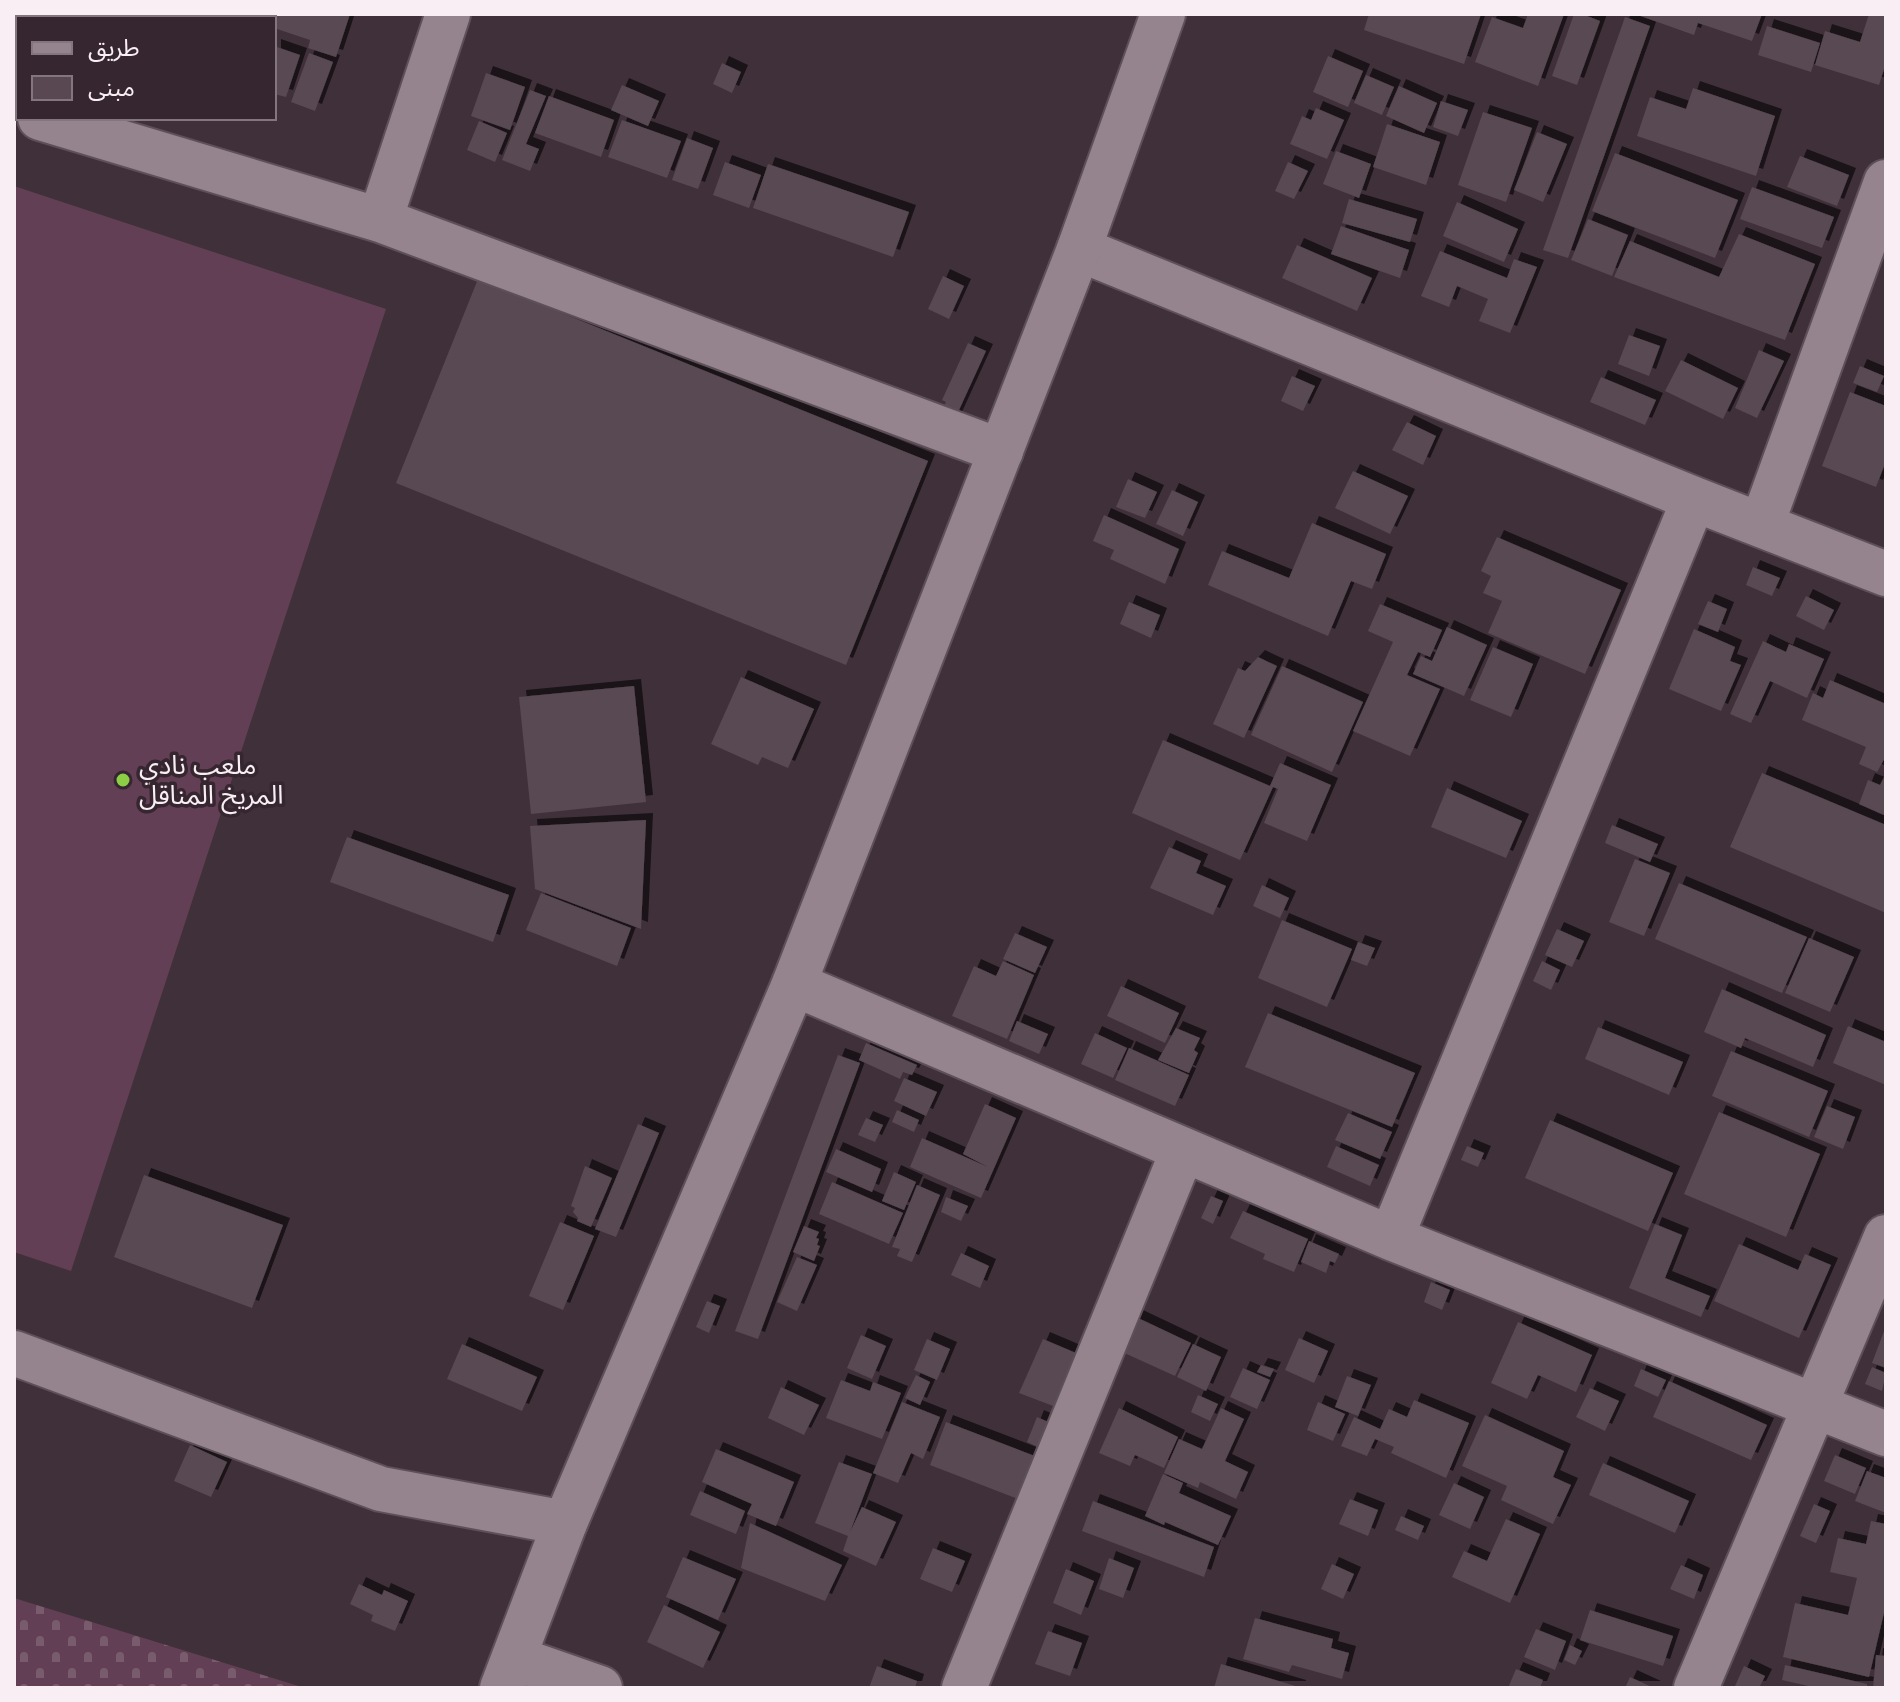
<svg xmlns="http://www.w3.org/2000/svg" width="1900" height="1702" font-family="Arial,'Noto Sans Arabic',sans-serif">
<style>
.cemetery{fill:url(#cemetery-stones)}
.pitch{fill:#623f55}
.building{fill:#594852;filter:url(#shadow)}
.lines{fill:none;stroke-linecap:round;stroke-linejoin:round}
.minor-casing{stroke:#5d5058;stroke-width:48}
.tertiary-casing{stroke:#5d5058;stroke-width:48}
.minor{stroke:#95838e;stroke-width:44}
.tertiary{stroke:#95838e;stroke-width:44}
.poi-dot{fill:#8cce45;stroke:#35262f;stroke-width:3}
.labels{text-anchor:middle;stroke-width:7;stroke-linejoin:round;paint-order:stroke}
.poi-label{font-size:26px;fill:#f8eef4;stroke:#35262f;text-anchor:start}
</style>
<defs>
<pattern id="cemetery-stones" width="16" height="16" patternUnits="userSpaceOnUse" patternTransform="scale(2)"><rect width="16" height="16" fill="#623f55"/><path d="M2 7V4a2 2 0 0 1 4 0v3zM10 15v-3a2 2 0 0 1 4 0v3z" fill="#795b6e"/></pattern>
<filter id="shadow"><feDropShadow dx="7" dy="-7" stdDeviation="0" flood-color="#0009"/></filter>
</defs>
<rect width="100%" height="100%" fill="#40303a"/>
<path class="cemetery" d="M14,1598l291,90h-291z"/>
<path class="pitch" d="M14,186l372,123 -315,962 -57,-19z"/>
<path class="building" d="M14,14l14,4h-10v18l-4,-1z
M27,14h42l-2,4h-31z
M102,14h53l-1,4h-43z
M229,14h37l-2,4h-26z
M269,14h81l-14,43 -28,-9 2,-8 -36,-12v-10h-6z
M1369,14h112l-17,50 -100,-34z
M1528,14h36l-26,72 -63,-24 17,-45 31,11z
M1574,14h8l18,7 -23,64 -25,-9z
M1635,14h127l-10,27 -54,-18 -4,12z
M1869,14h17v49l-7,22 -64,-20 10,-34 35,11z
M1625,17l25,9 -82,232 -25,-8z
M1767,26l53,17 -9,29 -53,-17z
M274,46l26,9 -14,42 -12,-3z
M309,53l24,9 -18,49 -24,-9z
M1328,56l35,15 -15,36 -35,-15z
M722,63l19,9 -9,21 -19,-9z
M486,73l39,14 -15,43 -39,-14z
M1366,75l28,12 -12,28 -28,-12z
M622,85l37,16 -11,25 -37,-16z
M1399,86l38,17 -13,30 -38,-17z
M1693,88l82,28 -19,60 -119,-40 13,-39 36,12z
M530,90l16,6 -20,48 13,5 -9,22 -28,-11z
M549,96l65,24 -13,37 -66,-24z
M1441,101l27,9 -10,26 -25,-9z
M1316,108l28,12 -17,39 -37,-15 12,-28 9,4z
M1483,112l49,16 -26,74 -48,-17z
M622,120l59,21 -14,37 -59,-21z
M479,121l28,12 -12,29 -28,-12z
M1387,124l53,18 -14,43 -53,-18z
M1537,132l30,12 -24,58 -29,-12z
M687,138l26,10 -15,41 -26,-9z
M1336,151l35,13 -12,34 -36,-14z
M1615,153l123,47 -23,58 -123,-47z
M1800,156l49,19 -12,31 -50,-19z
M725,162l36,13 -12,33 -36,-13z
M1288,162l20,9 -14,28 -19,-8z
M768,164l141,48 -16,45 -140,-49z
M1752,187l82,30 -12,31 -82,-29z
M1349,199l68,20 -7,23 -68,-19z
M1457,202l61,27 -14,33 -61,-26z
M1588,219l40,16 -16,41 -41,-16z
M1341,226l68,24 -9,28 -69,-24z
M1739,234l76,30 -30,76 -171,-63 16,-36 89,36z
M1297,245l75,33 -15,33 -75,-33z
M1440,251l67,27 7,-19 23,8 -27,66 -31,-12 9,-22 -31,-13 -8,21 -28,-11z
M943,276l21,10 -15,33 -21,-10z
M478,279l450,182 -82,204 -450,-182z
M1629,335l31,11 -11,30 -31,-12z
M968,343l18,8 -32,70 -14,-7 6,-12 -4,-2z
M1759,350l25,11 -27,57 -22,-10z
M1681,360l57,28 -15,31 -58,-28z
M1860,366l24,10 -7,16 -24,-9z
M1292,376l23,10 -12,25 -22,-10z
M1601,377l55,23 -11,25 -55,-23z
M1850,392l36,14v55l-10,26 -54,-21z
M1407,422l29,14 -13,29 -31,-15z
M1353,471l55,25 -18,38 -55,-26z
M1128,479l29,13 -12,26 -29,-11z
M1172,490l26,12 -15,34 -27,-12z
M1104,515l75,34 -14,35 -55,-25 4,-9 -21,-9z
M1312,523l74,31 -14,35 -21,-8 -23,55 -120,-51 14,-34 67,27z
M1497,537l124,53 -36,84 -97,-41 14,-32 -19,-8 8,-17 -10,-5z
M1753,567l27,11 -8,18 -26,-11z
M1806,596l28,14 -10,20 -28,-14z
M1708,601l19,8 -9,23 -20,-8z
M1129,602l31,13 -9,23 -31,-14z
M1380,604l62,26 -12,27 -12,-5 -11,23 33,14 -30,67 -57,-25 40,-89 -25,-11z
M1447,627l40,18 -23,51 -51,-22 8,-18 11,5z
M1694,629l41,18 -5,14 11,4 -20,46 -52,-22z
M1763,641l23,11 3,-8 35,15 -17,39 -37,-17 -19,42 -21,-9z
M1493,647l40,17 -22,53 -41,-17z
M1258,657l19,9 -33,72 -31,-14 25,-56 7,3z
M1282,666l81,36 -31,70 -81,-37z
M741,677l73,32 -26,59 -26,-11 -4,8 -47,-21z
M1830,680l56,24v52l-9,16 -18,-8 7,-17 -64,-27 11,-27 10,5z
M634,686l12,116 -115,12 -12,-117z
M1163,740l107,46 10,-23 51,22 -24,56 -43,-18 14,-34 -5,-2 -33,73 -108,-47z
M1762,773l124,52v88l-156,-66z
M1886,773v43l-27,-12 9,-24 12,5z
M1447,788l75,33 -16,37 -75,-31z
M646,820l-5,109 -106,-40 -5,-63z
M1612,825l46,19 -8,18 -45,-19z
M347,837l162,58 -16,47 -163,-60z
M1169,847l32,14 -5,12 30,13 -13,29 -63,-27z
M1635,859l35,14 -26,63 -35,-14z
M1679,883l128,54 -25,56 -127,-54z
M1262,885l27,13 -9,20 -27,-12z
M541,893l90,35 -14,38 -91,-36z
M1282,920l70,29 -25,58 -69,-29z
M1557,929l27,12 -12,26 -27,-12z
M1015,933l32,14 -12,26 -32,-14z
M1809,938l45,19 -24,55 -45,-19z
M1358,942l17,6 -8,18 -16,-6z
M1003,961l31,14 -27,64 -55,-23 22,-50 22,10z
M1542,961l18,9 -9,20 -18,-9z
M1121,986l58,27 -14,30 -58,-27z
M1722,989l104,46 -13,32 -68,-29 -4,10 -37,-16z
M1268,1013l147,60 -23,54 -147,-60z
M1017,1021l31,13 -9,20 -30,-13z
M1848,1026l38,16v43l-53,-22z
M1598,1027l85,35 -14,33 -84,-36z
M1176,1028l24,10 -6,12 4,3 -9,20 -31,-13z
M1095,1033l32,15 -14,30 -32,-14z
M866,1043l51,22 -5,10 -9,-3 -3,7 -41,-19z
M1129,1048l60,27 -14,31 -60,-26z
M1731,1051l97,40 -19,46 -97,-41z
M838,1055l22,8 -102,276 -23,-8z
M904,1078l33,14 -11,24 -32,-15z
M985,1104l31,14 -35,80 -71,-31 12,-29 66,29 -25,-13z
M1827,1106l28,11 -12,32 -29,-12z
M897,1110l22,10 -5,12 -22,-10z
M1719,1112l101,42 -34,83 -102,-43z
M1348,1113l44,19 -12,27 -45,-19z
M866,1118l17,7 -8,17 -17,-7z
M1550,1120l123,53 -25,58 -123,-53z
M638,1124l21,9 -43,104 -21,-8z
M1336,1146l43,19 -9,21 -43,-19z
M1467,1146l17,7 -6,14 -17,-7z
M836,1149l45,20 -9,23 -46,-20z
M585,1166l27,12 -21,49 -14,-6 1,-3 -5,-6 2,-4 -4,-2z
M894,1172l22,10 -12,28 -22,-9z
M144,1175l139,50 -31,83 -138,-51z
M832,1182l71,31 -14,31 -70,-30z
M917,1185l23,10 -28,67 -15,-6 3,-7 -8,-2z
M1211,1196l12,5 -10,23 -12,-6z
M946,1197l22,9 -7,15 -20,-9z
M1243,1211l65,28 -14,33 -31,-13 2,-5 -35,-16z
M560,1222l34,14 -31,74 -34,-14z
M1655,1224l27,11 -17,43 45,18 -9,21 -72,-29z
M804,1226l15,6 -3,6 3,1 -2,6 3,1 -6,15 -21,-9z
M1309,1241l30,13 -4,9 -5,-2 -4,12 -25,-11z
M1739,1244l59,26 7,-16 26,11 -32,73 -85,-37z
M961,1253l28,13 -9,22 -29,-13z
M797,1257l20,8 -20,46 -20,-9z
M1431,1282l19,8 -8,20 -18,-8z
M707,1301l13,5 -11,27 -13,-6z
M1136,1317l55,26 -16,33 -55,-25z
M1518,1322l74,33 -16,37 -38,-17 -11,24 -36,-16z
M1886,1326v42l-14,-5z
M861,1335l25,11 -14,33 -25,-11z
M1299,1338l29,13 -14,32 -29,-13z
M927,1339l23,10 -13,31 -23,-10z
M1043,1339l40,17 -22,53 -42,-16z
M462,1344l75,33 -15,34 -75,-32z
M1193,1344l28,13 -15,34 -29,-14z
M1261,1365l13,4 -4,8 -13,-5z
M1872,1367l14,6 -4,18 -17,-7z
M1243,1368l27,12 -13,29 -27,-12z
M1641,1369l25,11 -8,17 -24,-11z
M916,1375l14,7 -10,23 -15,-7z
M1347,1376l24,9 -13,31 -23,-9z
M841,1380l29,11 3,-9 28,11 -19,46 -56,-21z
M1669,1381l98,44 -16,35 -98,-43z
M781,1387l38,18 -15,30 -36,-17z
M1590,1388l29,13 -14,30 -29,-14z
M1198,1395l20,9 -8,17 -19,-9z
M1414,1400l55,23 -23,55 -55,-25 3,-6 -19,-8 -8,17 -26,-10 13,-29 26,12 9,-20 18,8z
M902,1402l38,15 -17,42 -12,-6 -13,30 -25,-10z
M1318,1402l27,12 -12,27 -26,-11z
M1119,1408l59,29 -14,31 -29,-13 -5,11 -31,-13z
M1221,1408l23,11 -19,42 23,11 -12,27 -36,-17 -2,6 -34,-15 15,-34 23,10z
M1485,1415l79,36 -11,26 18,8 -18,39 -52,-24 6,-14 -45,-20z
M1037,1417l18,8 -13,24 -15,-7z
M946,1422l94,36 -17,43 -93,-36z
M190,1445l37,17 -16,35 -37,-16z
M716,1449l78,33 -18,44 -29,-12 5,-10 -50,-22z
M1835,1455l31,13 -11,26 -31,-13z
M839,1462l33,12 -22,58 12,-25 34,15 -20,44 -33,-15 5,-15 -33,-13z
M1603,1463l86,38 -14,32 -86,-38z
M1867,1471l19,7v35l-31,-12z
M1163,1474l20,9 -4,10 52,23 -13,29 -53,-23 -1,3 -19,-9z
M1454,1483l30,14 -14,32 -31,-14z
M700,1491l45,20 -9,23 -46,-19z
M1350,1499l28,11 -10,26 -29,-12z
M1093,1501l121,46 -10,30 -122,-46z
M1814,1504l16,7 -14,32 -16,-7z
M1401,1516l23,10 -6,14 -23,-10z
M1506,1519l34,15 -30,69 -58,-26 12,-26 23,10z
M1871,1521l15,3v80l-17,73 -86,-20 12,-54 53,12 9,-37 -27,-6 8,-34 28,6z
M750,1523l92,42 -17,36 -84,-33z
M933,1548l32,13 -13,31 -32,-13z
M683,1557l53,22 -18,41 -52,-23z
M1109,1558l25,10 -11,30 -24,-9z
M1332,1564l22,10 -11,25 -22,-10z
M1681,1565l22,10 -9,24 -24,-10z
M1066,1569l28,12 -13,34 -28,-12z
M359,1584l23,11 2,-5 24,11 -13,30 -24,-10 2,-6 -23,-11z
M664,1605l56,27 -17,36 -56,-26z
M1590,1610l83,26 -10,30 -83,-26z
M1255,1618l78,21 -2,9 18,5 -7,26 -50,-14 -3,7 -46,-13z
M1536,1629l30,12 -11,29 -31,-13z
M1048,1631l34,12 -12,33 -35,-12z
M1570,1645l12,6 -7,14 -11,-5z
M1876,1655l10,1v32h-13z
M1221,1664l78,23v1h-85z
M1785,1665l82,19v4h-50l-35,-8z
M877,1666l40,15 -2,7h-46z
M1744,1666l21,10 -6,12 -24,-2z
M1516,1669l27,11 -3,8h-32z
M1630,1677l24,11h-29z"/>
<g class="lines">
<g class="minor-casing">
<path id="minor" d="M40,118l340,102 621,231
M380,220l68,-206
M1079,249l615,250 192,75
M1762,524l124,-342
M794,984l597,254 495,196
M1391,1238l303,-739
M14,1353l367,136 184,34
M514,1658l86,30
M964,1688l219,-538
M1696,1688l190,-451"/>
</g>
<g class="tertiary-casing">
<path id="tertiary" d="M502,1688l63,-165 229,-539 285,-735 84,-235"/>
</g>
<use href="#minor" class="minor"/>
<use href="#tertiary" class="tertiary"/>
</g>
<circle class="poi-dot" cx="123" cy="780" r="8"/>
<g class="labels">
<g class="poi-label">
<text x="139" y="774">ملعب نادي<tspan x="139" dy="30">المريخ المناقل</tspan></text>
</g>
</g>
<rect width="1900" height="1702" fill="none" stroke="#f8eef4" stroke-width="32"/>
<rect x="16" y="16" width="260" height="104" fill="#35262f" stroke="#83767e" stroke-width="2"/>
<rect x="32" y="42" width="40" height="12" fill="#95838e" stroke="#83767e" stroke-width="2"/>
<text x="88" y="56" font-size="24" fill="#f8eef4">طريق</text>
<rect x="32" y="76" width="40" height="24" fill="#594852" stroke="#83767e" stroke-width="2"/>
<text x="88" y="96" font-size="24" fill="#f8eef4">مبنى</text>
</svg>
